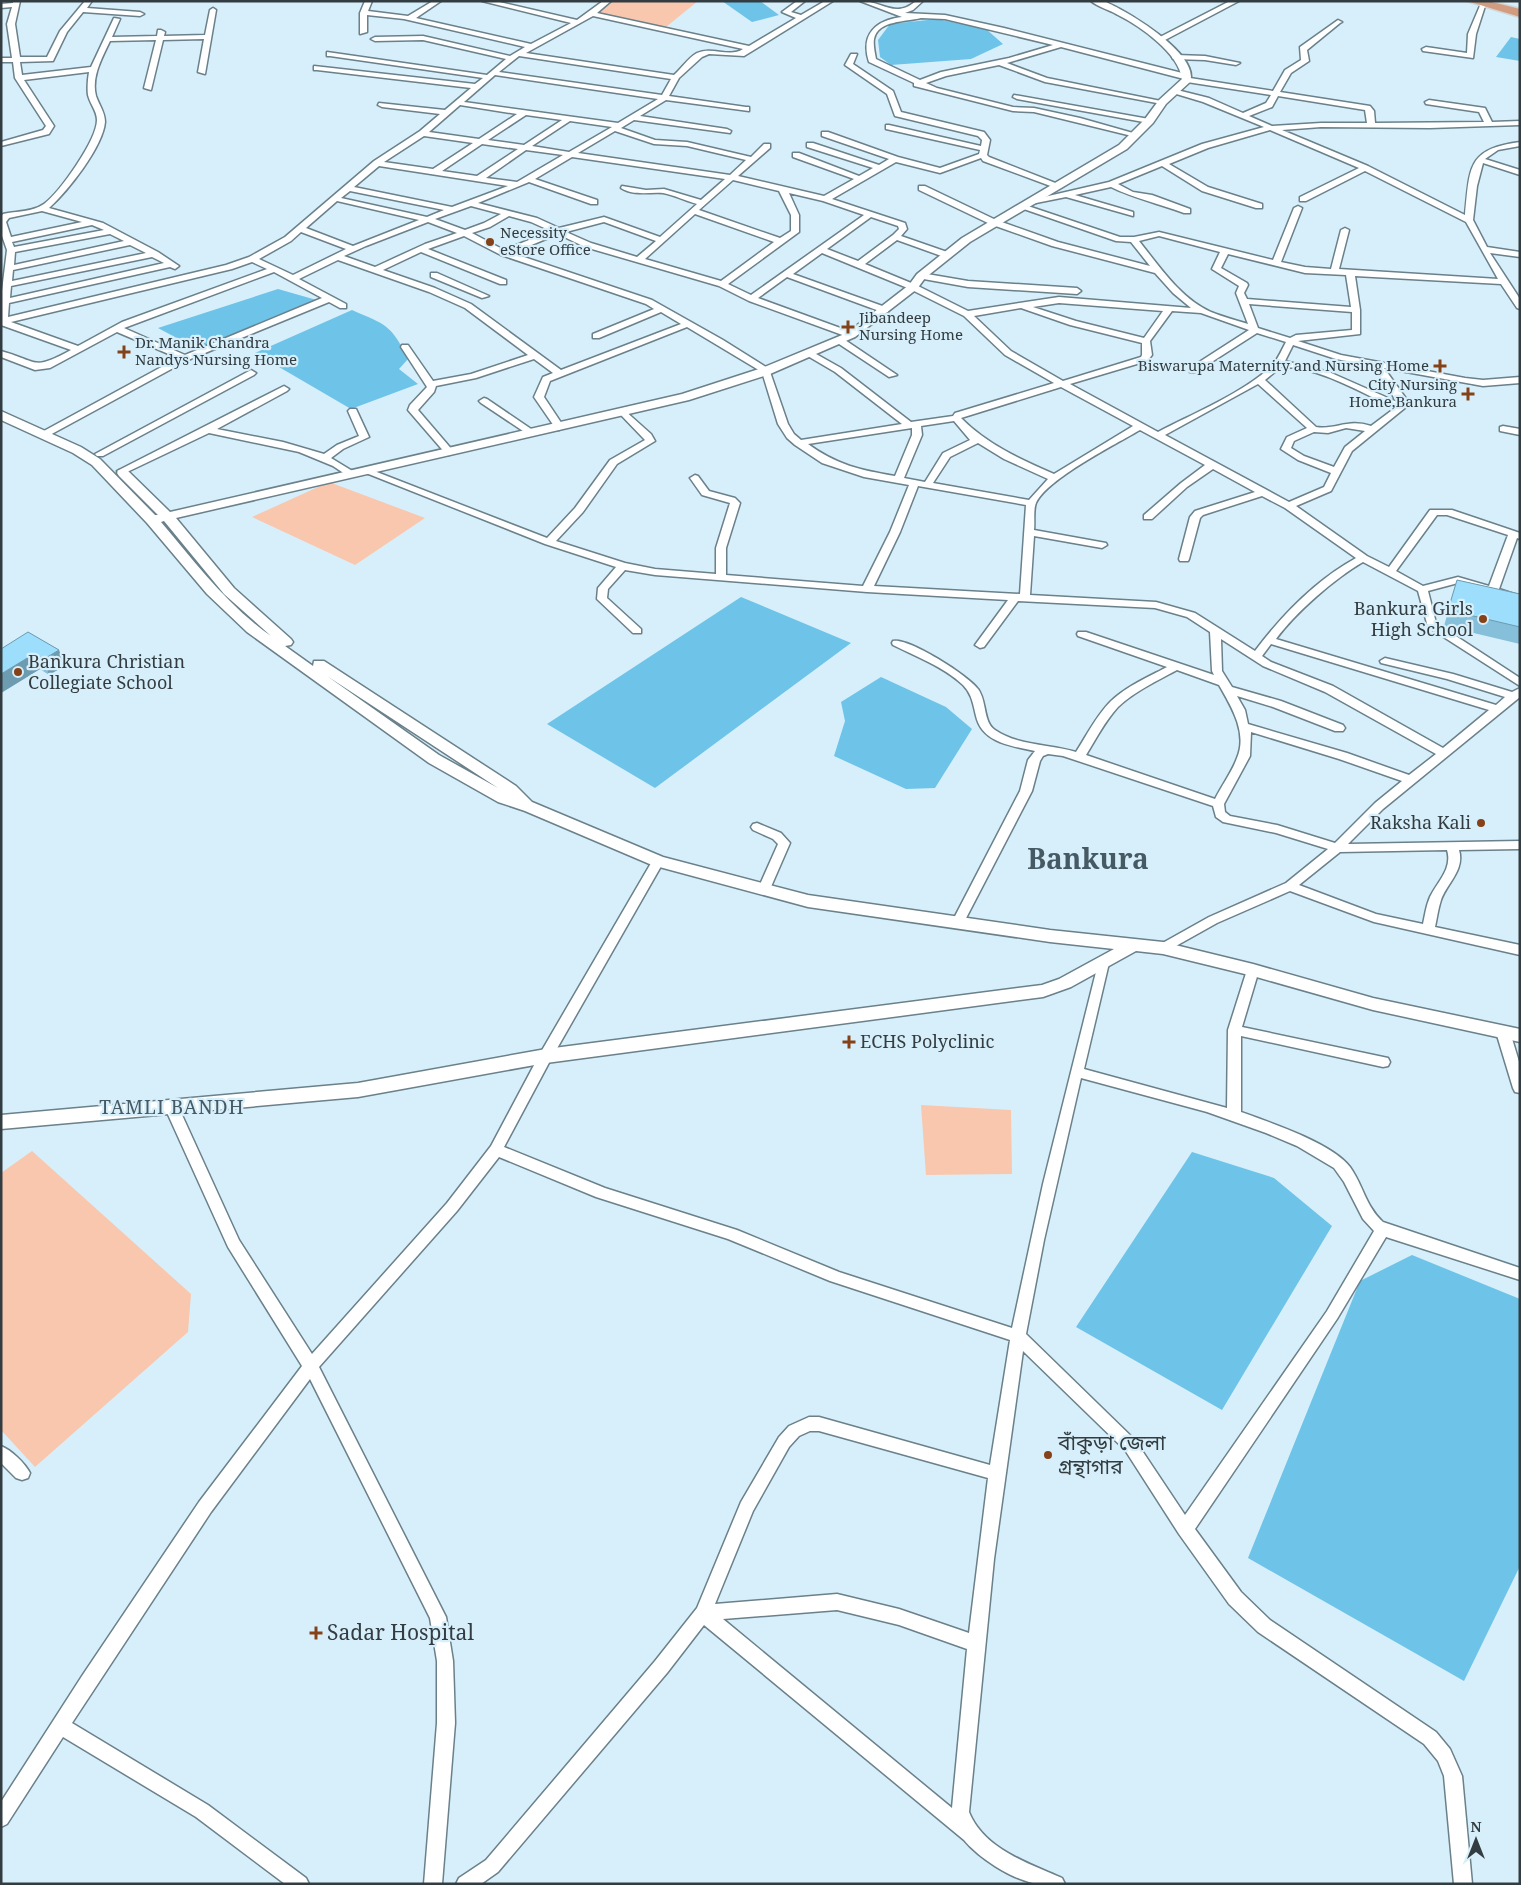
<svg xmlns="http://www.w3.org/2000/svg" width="1521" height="1885" font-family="'Noto Serif','Noto Sans Bengali',serif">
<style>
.green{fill:#f9c7ae}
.water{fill:#6dc3e8}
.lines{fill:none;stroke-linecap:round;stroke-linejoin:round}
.minor-casing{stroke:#6a808a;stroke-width:3}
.tertiary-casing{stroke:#6a808a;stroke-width:3}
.trunk-casing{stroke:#d2d4d5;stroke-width:3}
.minor{fill:#fff;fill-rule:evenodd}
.tertiary{fill:#fff;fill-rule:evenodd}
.trunk{fill:#d29c80;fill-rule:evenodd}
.wall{fill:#86bfd9}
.shaded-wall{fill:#6d9bb0}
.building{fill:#9cdefc;stroke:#6d9bb0}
.poi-dot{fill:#854117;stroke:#d7effa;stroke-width:2}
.labels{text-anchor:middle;stroke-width:4.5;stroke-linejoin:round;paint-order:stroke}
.far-poi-label{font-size:15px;fill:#333d41;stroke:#d7effa;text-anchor:start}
.poi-label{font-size:18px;fill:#333d41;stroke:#d7effa;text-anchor:end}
.neighbourhood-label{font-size:19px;letter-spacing:1px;fill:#465a64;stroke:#d7effa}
.near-poi-label{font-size:21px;fill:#333d41;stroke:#d7effa;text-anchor:start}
.town-label{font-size:28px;font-weight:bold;fill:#465a64;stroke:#d7effa}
</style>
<rect width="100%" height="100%" fill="#d7effa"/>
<path class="green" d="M611,1h87l-32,26 -69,-14z
M329,482l96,36 -70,47 -103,-48z
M921,1105l90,5 1,64 -86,1z
M32,1151l159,143 -3,38 -153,135 -34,-37v-257z"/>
<path class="water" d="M722,1h38l19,14 -27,7z
M937,19l49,10 17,15 -32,15 -80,6 -11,-8 -2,-17 12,-16z
M1511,37l9,2v22l-24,-4z
M278,289l42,12 -121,49 -41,-22z
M352,310c34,15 39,14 56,49l-9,10 19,15 -67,25 -96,-56z
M741,597l110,46 -196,145 -108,-64z
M881,677l65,30 26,22 -37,59 -29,1 -72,-33 11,-35 -4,-19z
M1192,1152l82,26 58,48 -110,184 -146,-83z
M1412,1255l108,44v267l-56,115 -216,-123 112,-277z"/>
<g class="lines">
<g class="minor-casing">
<path id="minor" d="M13,1h7l-5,23 5,33h27l13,-26 25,-30h7l-5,7 53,4 4,2 -4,2 -57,-4 -16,20 -14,29 -33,1 2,13 69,-8 23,-49 6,1 -8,18 45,-1 1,-6h3l4,2 -1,4 41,-1 5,-25 3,-2 3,2 -11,64 -7,-2 6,-33 -41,1 -12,50 -7,-2 12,-48 -46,1c-8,17 -19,36 -14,55 3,9 9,16 9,26 -2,25 -38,70 -56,86l54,15 55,29 21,14 -4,3 -5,-2 -161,36 -1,14 218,-52 23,-8 36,-20 89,-76 46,-30 20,-17 -58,-7 -4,-2 1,-2 66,7 26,-22 -154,-18h-3v-4l161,18 8,-6 -153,-22h-3v-4l160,23 19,-16 -83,-19 -48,1 -4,-2 4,-2 48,-1 87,20 15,-9 -121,-28 -37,-4v17l-7,2v-21l5,-12h7l-4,10 40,5 25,-15h8l-25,17 115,26 40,-21 -89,-22h13l82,19 26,-19h8l-14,12 152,33 47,-28 -14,-6 15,-11h8l-14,11 10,3 24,-14h8l-89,55 -35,-2 -7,3 -23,21 -10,18 77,11h3v4l-83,-11 -26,16 87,13 4,2 -1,2 -96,-13 -13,8 34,12 32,2 64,15 13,-13h6v4l-32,28 86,20 30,-17 -61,-22v-4h6l60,23 14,-8 -66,-21v-4h6l66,22 10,-6 -67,-23v-4h6l70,25 42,11 39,-14 1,-4 -94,-21v-4h3l92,21 1,-6 -4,-4 -83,-20 -8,-22 -42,-29 6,-11h6l-4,10 40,27 8,21 83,20 6,8 -3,15 2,2 74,29 -7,2 -73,-27 -2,-3 -41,15 -44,-11 -64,37 73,24 2,6 -6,7 49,17 1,2 -4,3 -50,-18 -32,24 51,21 52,26 91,-14 132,11 -18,-15 -18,-20 -103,-27 -62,-22 -71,-34v-4h6l71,34 62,22 92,24 -19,-24 -15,-1 -98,-34 7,-2 95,32h14l25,-5 114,28 21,-52 4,-2 4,2 -21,54 24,5 26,2 10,-39 4,-2 4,2 -10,39 159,10 -32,-57 -101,-51 -59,30h-6v-4l59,-29 -89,-38 -62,18 -39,16 39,23 54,17v4h-6l-54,-17 -40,-25 -44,18 15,8 19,3 38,14v4h-6c-24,-9 -51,-15 -73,-26l-36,8 58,17v4l-67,-19 -35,7v-4l78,-18 93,-38 62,-17 -61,-25 -30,-9v-4l36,9 34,15 23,-10 5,-8 -84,-13h-3v-3l-123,-32 -54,16 40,15 119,24 -4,2 -117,-22 -46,-17 -53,11 -20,7 11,5 76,19 21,1 46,10 60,17 -4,2 -102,-25 -21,-1 -99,-25v-3l-45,-21c-9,-28 7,-42 33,-45l-42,-16c23,0 35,18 56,0h7l-10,9 -8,3 40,2 59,13 186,47v3l83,13 12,-21 16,-10 -1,-13 38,-27 4,2 -2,1 -33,27 2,11 -18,12 -11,19 90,14 4,5 1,12 109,-1 -5,-10 -53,-8 -1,-2 4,-2 56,8 7,14 28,-1v4l-90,3 -109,-1 -39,3 86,36 97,49c5,-48 2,-66 55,-73v4l-22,4 -13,9 35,11v5l-37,-12 -6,23 -4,34 14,27 33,5v5l-30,-4 30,46v10l-3,-1 -16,-24 -146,-8 5,34v24l-62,7 43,14 124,23 18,2 37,-3v6l-37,3 -99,-18 23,32 -1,7 -54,44 -21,40 -35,15 71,50 22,11 41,-57h22l68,23v6l-3,-1 -18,51 21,7v6l-62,-19 -30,8 8,32 84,55v8l-92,-59 -10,-36 -55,-29c-29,17 -67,50 -87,77l220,66 9,-8 -58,-18 -66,-16 -1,-2 5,-3 68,16 59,18 8,-4v9l-137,112 -35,35 172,-3v8l-61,1c6,20 -12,33 -18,50 -3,9 -4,18 -6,27l85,18v10l-146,-33 -84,-31 -73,32 -50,28h-8l-2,-3 2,-3 50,-28 77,-34 42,-34 -52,-16 -53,-11 -7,-5 -3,-11 -150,-50 -15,-2 -5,2 -3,5 -8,30 -68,131 -6,4 -4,-1 -2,-3 68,-131 8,-31 7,-9c-23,-5 -53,-8 -59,-35 -3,-12 -4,-22 -13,-31 -19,-18 -46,-28 -70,-40l-1,-2 1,-2c15,-4 76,35 85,48 9,12 5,33 17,41 23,16 56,14 81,22 11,-17 20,-36 35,-51 16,-15 37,-24 56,-34l-89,-31 -1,-2 1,-2h8l128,43 -2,-4 -2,-39 -23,-15 -32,-9 -137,-7 -34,46 -4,1 -5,-3 33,-45 -141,-8 -212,-17 -30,-5 -17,19 -1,9 34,31v4h-8l-36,-34 1,-11 18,-21 -71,-23 -184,-73 2,-2h6l178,69 28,-30 35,-48 35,-20 -25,-26v-4l3,-1 28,25 4,7 -38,23 -34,48 -27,29 69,22 30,6 61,5v-26l14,-45 -28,-8 -12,-17 5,-3 3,1 11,15 26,7 5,5 -14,45v27l137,11 27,-54 19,-47 -45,-8 -42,-14 -27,-18 -8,-7 -9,-14 -16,-52 -75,-45 -137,54 -6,16 20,30 -5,3 -3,-1 -22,-32 9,-20 10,-4 -19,-14 -58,19 -40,8 -2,6 -16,18 36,42 -5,3 -3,-1 -38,-44 2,-5 17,-18 -26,-40 1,-2h6l25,36 38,-7 57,-19 -63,-47 -36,-16 -91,-32 -39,19 47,25v4h-6l-11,-6 -141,58 -140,76h-6v-4l136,-74 -61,-26 -67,36 -15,2 -34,-13v-6c39,11 31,20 70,-1l-70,-25v-26l6,-49 -6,-17v-16l2,-3c13,-3 30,-2 41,-10 16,-12 53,-64 53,-84 0,-9 -7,-16 -9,-25 -1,-7 0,-17 1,-23l-65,8 30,46 -5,8 -48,12v-4l42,-12 3,-4 -31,-48 -2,-16h-12v-4h11l-5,-34 5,-17 -11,1v-4l12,-1zM593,16l150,33c-13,9 -31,-3 -46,4 -9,5 -15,15 -23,22l-148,-22zM921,18l24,1 108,26 -44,13 -68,14 -21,8 -44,-21c-1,-6 -3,-14 -2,-20 4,-19 32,-17 47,-21zM519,56l152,23 -9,16 -163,-23zM495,75l163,24 -40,24 -154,-21zM1278,96l87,14 2,13h-46l-49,3 -23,-10 23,-9zM460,105l57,9 -38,25 -50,-7zM526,115l36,5 -38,25 -36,-5zM570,121l42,6 -43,25 -37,-6zM615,131l39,13 33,2 59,14 -16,15 -152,-22zM424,136l49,7 -40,26 -49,-7zM482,144l36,5 -41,27 -35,-5zM526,150l37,5 -46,27 -31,-4zM572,157l153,22 -24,21 -37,-11 -18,1 -24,-4 -1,2c12,8 28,4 42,5 11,2 23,8 34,11l-37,33 -56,-20 -45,11 -22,-10 -59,-15 51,-21 62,22h6v-4l-62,-21zM379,166l129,20 -56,21 -98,-20zM733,180l46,11 12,24v16l-11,7 -81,-28zM350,191l94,19 -17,7 -86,-19zM789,193l34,8 41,14 -113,80 -23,-11 71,-52v-17zM337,201l82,19 -66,26 -47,-18zM471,206l30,8 -17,9 -19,7 -30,-11zM42,211l40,11 -71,15 -5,-15 3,-4zM695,214l79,28 -53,39 -76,-22zM509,216l22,6 20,9 -47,19 -32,-17 18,-6zM871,217l27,9 1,3 -6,6 -35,26 -31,-12zM428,222l29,11 -32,11 -50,23 -31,-11 22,-10zM604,222l52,19 -19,16 -46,-14 -25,-11zM92,225l12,5 -90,17 -2,-5zM301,232l45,17 -53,26 -34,-16 32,-18zM110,234l14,7 -110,24 1,-13zM558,234l27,13 134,39 30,15 99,36h6v-4l-96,-35 29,-21 95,35h6v-4l-95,-34 29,-21 88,36 54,27 41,39 49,28 -99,30 -2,3 -42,6 -70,-54 -32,-18 -5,3 2,2 29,17 67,52 -101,16 -7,-6 -6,-10 -19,-55 -46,-29 -71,-40 -140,-47zM464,236l37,19 145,49 8,5 -61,25v4h6l62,-26 20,12 -120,46 -90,-66 -36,-16 -52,-18 38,-18 79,32h6v-4l-78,-31zM1159,236l61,16 -8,17 27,17 -3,7 12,31c-12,-4 -25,-7 -37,-12 -31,-14 -51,-45 -72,-71zM130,245l16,8 -134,28 1,-11zM1228,254l77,19 41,2 5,32 -104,-8 -3,-6 4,-8 -1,-2 -26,-15zM152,257l12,6 -154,35 1,-12zM252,262l15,7 -145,53 -44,24 -67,-24 221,-53zM274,272l48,26 -137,57 -61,-27zM1059,303l104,8 -19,27 -68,-17 -43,-14zM1249,304l103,8v18l-56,5 -6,3 -32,-10zM1021,308l49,17 72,18v12l-1,2 -78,24 -52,-30 -37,-35zM1172,311l29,2 48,17 -59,38v4h6l61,-39 29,9c-4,7 -7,15 -12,21 -22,26 -84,52 -116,69l-88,-48 77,-23 5,-6 -2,-14zM1293,345l43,14 37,7 24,36 -68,-30 -44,-11zM1281,367c36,-1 81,26 114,41l-24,18c-23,-8 -35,4 -55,1l-51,-47zM1258,384l49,44 -20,9 -6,12 17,11 33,13 -7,14 -35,15 -124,-67zM1061,387l72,39 -79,48c-34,-15 -66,-29 -93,-56zM954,421l16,19 -27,13 -18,29 -21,-4 18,-43 -1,-9zM912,428v7l-17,41c-35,-6 -58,-11 -87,-32zM1346,428l19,3 -20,16 -11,20 -30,-11 -13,-8 3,-7 20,-9 14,1zM1140,430l65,35 -24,18 -37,32v4h8l35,-32 26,-18 42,23 -60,19 -5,6 -11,42 1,2h8l1,-2 11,-41 3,-3 59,-19 23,12 71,50c-40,22 -74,57 -101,93l-60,-38 -39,-11 -126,-7 4,-59 68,12 5,-3 -1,-2 -72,-13c1,-8 -1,-20 2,-27 11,-24 80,-59 104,-73zM978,443l26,16 44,20 -19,21 -96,-17 17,-26zM918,486l108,19 -6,89 -146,-8 26,-54zM1437,515h10l61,20 -19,51 -31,-9 -35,9 -27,-15zM1221,639l42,27 62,26 111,62 -27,21 -62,-22 -99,-29 -3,-14 -8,-14 36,11 62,24h8l2,-3 -2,-3 -62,-24 -49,-14 -10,-16zM1271,644l218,66 -46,38 -110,-62 -62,-24 -9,-6zM1177,670l42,15c12,21 29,48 18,73 -5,14 -15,27 -22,41l-129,-44c10,-16 19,-34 32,-48 17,-16 39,-26 59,-37zM1251,732l88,27 63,22 -27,22 -40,40 -58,-18 -47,-9 -5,-4 -1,-8 26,-48zM1447,850c6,19 -10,32 -17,47 -4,9 -5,18 -7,27l-47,-10 -77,-29 41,-33z
M1230,1h9l-74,39 -7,-2z
M1482,1l4,2 -10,31 -3,24 -50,-7 -1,-2 4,-2 41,6 1,-19z
M1176,55l29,1 35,7 -4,2 -31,-5 -32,-1 -1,-2z
M1014,95l135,24 4,2 -4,2 -132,-24 -4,-2z
M431,273h6l52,23 -7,2 -51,-21z
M921,273l47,8 109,7 4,3 -4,3 -109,-7 -50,-9v-4z
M839,337l3,1 55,37 -8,2 -53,-35 -1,-2z
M251,370l5,3 -2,2 -151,81h-6l-2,-2z
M284,386l5,3 -2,2 -70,38 66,13 41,12 13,-9 22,-9 -11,-25 2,-2h6l13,28 -26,12 -12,9 23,14v4h-6l-15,-10 -34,-14 -90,-19 -84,40h-6l-2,-2z
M484,398l3,1 50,34 -2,2h-6l-48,-32 -2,-2z
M1503,426l17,3v6l-20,-4v-4z
M757,823l24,10 9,10 -20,46 -6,4 -6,-4 20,-45 -5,-5 -20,-9 -2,-3 2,-3z
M658,857l6,4 -113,198 -47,88 101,41 132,42 102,42 173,56 31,-144 56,-224h8l2,3 -25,106 143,39 1,-78 19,-60 6,-5 6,5 -17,57 146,31 2,4 -2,4 -5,1 -142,-31v76c28,10 91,31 109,55 13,18 16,40 33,55l137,46v12l-134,-43 -49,82 -142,210 46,63 29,28 166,112 14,17 12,27 10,108h-18l-10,-108 -6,-15 -14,-17 -166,-112 -29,-28 -50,-70 -54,-84 -102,-99 -29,208 -25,253c15,37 59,51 93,66l3,6c-10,0 -22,1 -32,-1 -23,-5 -54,-25 -69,-43l-260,-215 -37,48 -169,199 -17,12h-25l3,-6 27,-18 169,-199 42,-53 44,-106 38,-65 10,-11 20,-9h10l171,48 20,-125 -180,-59 -102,-42 -132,-42 -97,-40 -42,54 -138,156 127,250 7,44 2,62 -13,161h-18l13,-161v-62l-7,-43 -120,-239 -99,133 -139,211 136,82 98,73 3,6h-24l-89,-67 -133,-80 -56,87 -6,3v-25l81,-126 117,-174 103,-136 -74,-119 -63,-139 2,-4h10l62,136 73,114 135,-151 44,-57 50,-94 113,-194zM1081,1078l126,34 59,21 31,13 37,22 10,14 19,37 11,12 -47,80 -142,204 -50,-75 -109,-106 18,-94zM810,1431h9l169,47 -19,155 -70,-24 -62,-15 -122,10 38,-93 36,-64 10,-11zM837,1610l62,15 68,24 -15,159 -229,-189z
M1503,1027l5,1 2,4 10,33v28l-5,-1 -2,-4 -17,-56 2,-4z
M1,1446c10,4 24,17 29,27l-2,5 -6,2 -6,-2 -15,-15z"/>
</g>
<g class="tertiary-casing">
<path id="tertiary" d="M1091,1h13l6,3c20,9 90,51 80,78l-24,22 -13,19 -26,26 -157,93 -45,36 -8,11 -62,48 -85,37 -81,26 -513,118 58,70 57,51 2,3 -2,3 -6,1 28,20 1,-5h10l192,125 16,16 131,55 145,38 242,35 113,12 90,22 120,34 147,31v13l-147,-32 -120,-34 -90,-22 -27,-3 -65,36 -28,10 -497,66 -188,34 -357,32v-14l357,-32 188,-34 496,-64 17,-6 55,-30 -64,-7 -242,-35 -156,-42 -127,-54 -27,-9 -69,-39 -182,-131 -40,-38 -60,-71 -55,-58 -19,-12 -72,-33v-9l80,36 19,12 55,56h3l-39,-39 -2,-3 2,-3h8l43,42 512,-118 80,-26 85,-35 62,-48 8,-11 45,-36 157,-93 26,-26 14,-19 23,-21c-3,-26 -42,-53 -64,-64 -8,-5 -20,-8 -27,-14zM164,521l60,73 47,42c-44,-31 -76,-74 -110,-114zM327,676l171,112 -59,-33z"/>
</g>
<g class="trunk-casing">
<path id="trunk" d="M1467,1h21l32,8v8z"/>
</g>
<use href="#minor" class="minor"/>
<use href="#tertiary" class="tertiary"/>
<use href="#trunk" class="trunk"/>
</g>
<path class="wall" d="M1457,580l63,14v50l-76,-18z
M28,632l31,18 5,16 -15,9 -9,-6 -39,24z"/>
<path class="shaded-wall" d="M59,650l5,16 -15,9 -5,-16z
M34,654l6,15 -39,24v-19z"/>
<path class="building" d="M1457,580l63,14v33l-72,-17z
M28,632l31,18 -15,9 -10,-5 -33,20v-25z"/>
<g class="poi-dot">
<circle cx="490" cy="242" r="5"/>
<path d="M845.5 319.5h5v5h5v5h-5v5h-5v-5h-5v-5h5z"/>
<path d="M121.5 344.5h5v5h5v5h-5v5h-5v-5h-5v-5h5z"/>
<path d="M1437.5 358.5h5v5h5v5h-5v5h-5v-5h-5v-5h5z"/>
<path d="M1465.5 386.5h5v5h5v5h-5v5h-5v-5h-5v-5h5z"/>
<circle cx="1483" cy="619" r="5"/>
<circle cx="18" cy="672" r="5"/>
<circle cx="1481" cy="823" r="5"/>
<path d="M846.5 1034.5h5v5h5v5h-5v5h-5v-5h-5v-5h5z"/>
<circle cx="1048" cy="1455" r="5"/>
<path d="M313.5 1625.5h5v5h5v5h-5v5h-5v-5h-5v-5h5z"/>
</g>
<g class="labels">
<g class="far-poi-label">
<text x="500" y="238">Necessity<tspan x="500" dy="17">eStore Office</tspan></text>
<text x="859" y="323">Jibandeep<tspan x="859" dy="17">Nursing Home</tspan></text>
<text x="135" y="348">Dr. Manik Chandra<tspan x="135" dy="17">Nandys Nursing Home</tspan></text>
<text x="1429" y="371" text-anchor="end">Biswarupa Maternity and Nursing Home</text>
<text x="1457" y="390" text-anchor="end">City Nursing<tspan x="1457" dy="17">Home,Bankura</tspan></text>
</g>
<g class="poi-label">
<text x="1473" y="615">Bankura Girls<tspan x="1473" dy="21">High School</tspan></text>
<text x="28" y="668" text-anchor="start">Bankura Christian<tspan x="28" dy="21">Collegiate School</tspan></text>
<text x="1471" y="829">Raksha Kali</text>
<text x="860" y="1048" text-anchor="start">ECHS Polyclinic</text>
</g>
<g class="neighbourhood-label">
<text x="172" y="1114">TAMLI BANDH</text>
</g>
<g class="near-poi-label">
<text x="1058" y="1450">বাঁকুড়া জেলা<tspan x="1058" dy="24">গ্ৰন্থাগার</tspan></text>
<text x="327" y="1640">Sadar Hospital</text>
</g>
<g class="town-label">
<text x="1088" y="869">Bankura</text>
</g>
</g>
<rect width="1521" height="1885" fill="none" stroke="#333d41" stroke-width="5"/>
<g transform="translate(1476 1840)" stroke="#d7effa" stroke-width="4" paint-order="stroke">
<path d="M0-4L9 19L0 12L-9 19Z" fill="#333d41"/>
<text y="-8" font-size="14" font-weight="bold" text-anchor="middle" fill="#333d41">N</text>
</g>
</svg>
